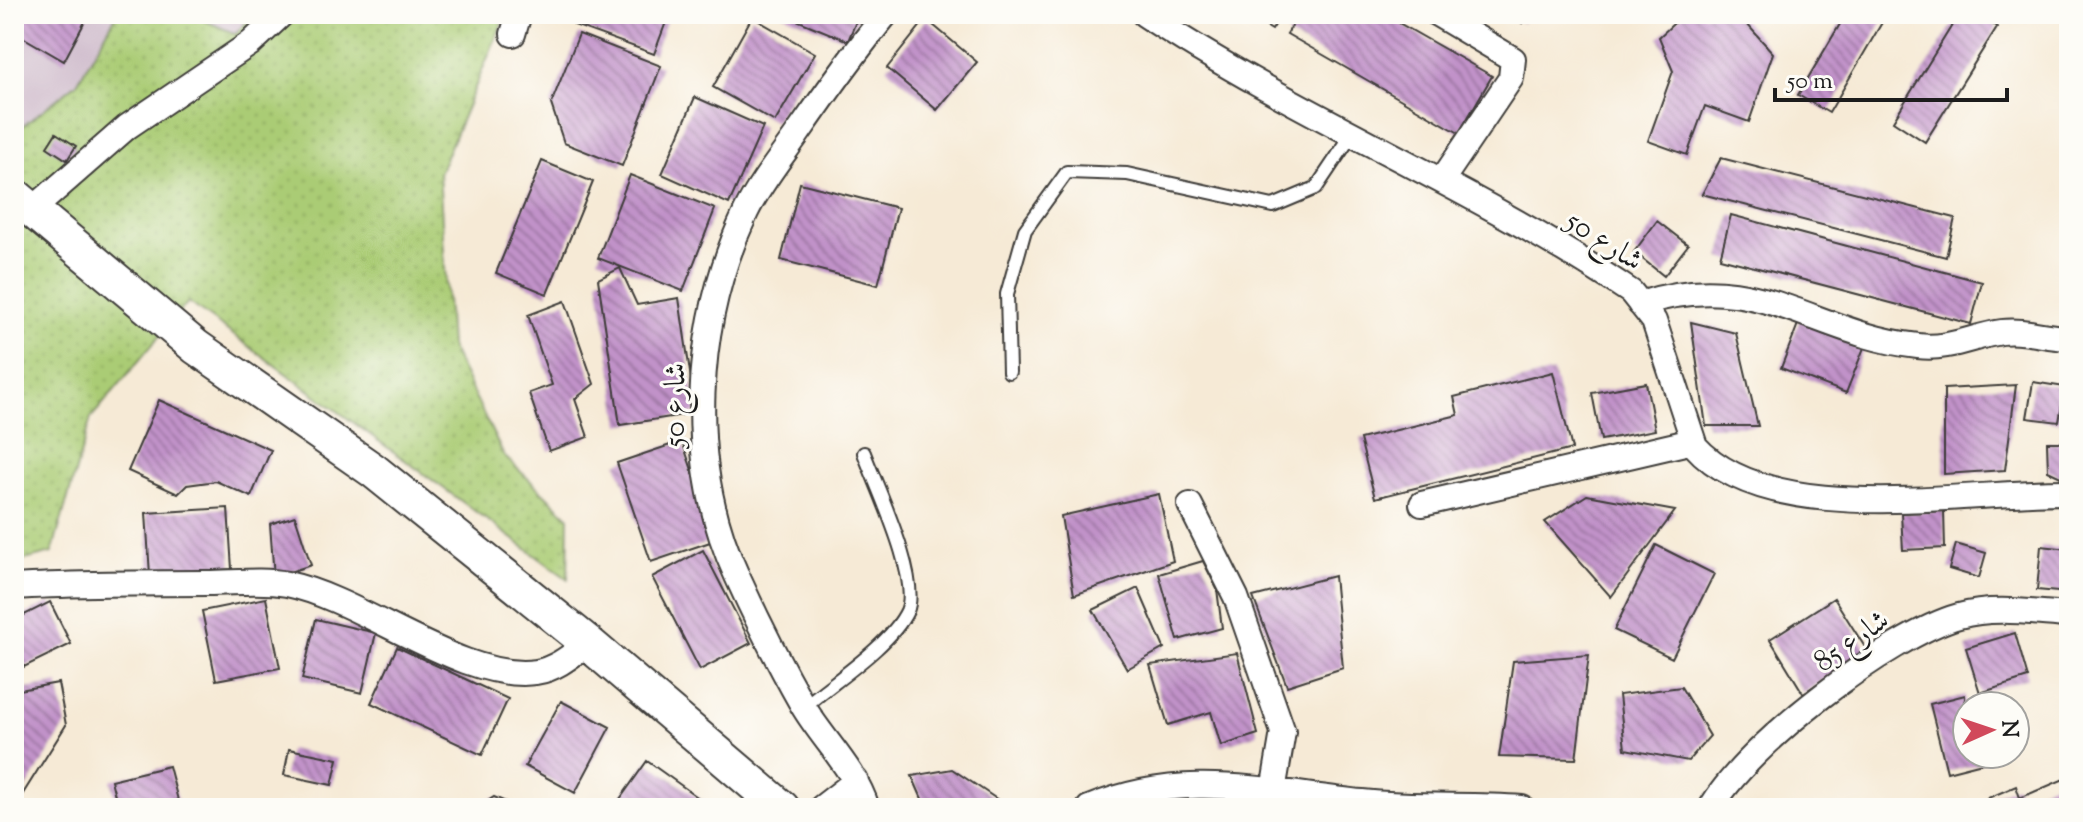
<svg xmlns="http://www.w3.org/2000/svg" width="2083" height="822" font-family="'Sorts Mill Goudy',Amiri,serif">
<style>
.industrial{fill:#d0bdcd}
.grass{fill:url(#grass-dots);stroke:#637448;stroke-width:2}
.building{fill:url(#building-back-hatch)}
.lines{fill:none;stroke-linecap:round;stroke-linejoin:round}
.lane-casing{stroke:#3d3b38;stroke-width:16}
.street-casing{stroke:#3d3b38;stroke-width:28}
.secondary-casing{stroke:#3d3b38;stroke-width:38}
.lane{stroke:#fff;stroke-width:12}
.street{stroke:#fff;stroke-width:24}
.secondary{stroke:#fff;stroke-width:34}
.labels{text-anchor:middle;stroke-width:6;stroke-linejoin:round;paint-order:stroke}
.street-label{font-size:30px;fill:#1c1c1c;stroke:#fdfcf7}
</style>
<defs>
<pattern id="grass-dots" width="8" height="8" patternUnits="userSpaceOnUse" patternTransform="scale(2)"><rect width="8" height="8" fill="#aacc74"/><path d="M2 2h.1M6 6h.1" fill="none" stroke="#92af64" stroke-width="1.8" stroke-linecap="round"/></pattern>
<pattern id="building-back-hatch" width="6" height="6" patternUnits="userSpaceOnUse" patternTransform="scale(2)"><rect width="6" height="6" fill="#c192c9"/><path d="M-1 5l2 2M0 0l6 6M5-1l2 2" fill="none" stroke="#9c76a2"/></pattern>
</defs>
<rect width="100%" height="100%" fill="#fdfcf7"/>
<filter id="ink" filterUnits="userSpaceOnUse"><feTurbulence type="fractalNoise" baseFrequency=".0125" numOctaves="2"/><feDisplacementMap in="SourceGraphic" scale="16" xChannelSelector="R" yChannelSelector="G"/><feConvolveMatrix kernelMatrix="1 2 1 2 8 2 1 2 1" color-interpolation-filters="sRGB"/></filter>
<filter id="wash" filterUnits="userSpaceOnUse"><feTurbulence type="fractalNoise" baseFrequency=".006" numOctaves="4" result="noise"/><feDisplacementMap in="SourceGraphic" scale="32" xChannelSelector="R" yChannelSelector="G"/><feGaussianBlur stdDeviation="1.8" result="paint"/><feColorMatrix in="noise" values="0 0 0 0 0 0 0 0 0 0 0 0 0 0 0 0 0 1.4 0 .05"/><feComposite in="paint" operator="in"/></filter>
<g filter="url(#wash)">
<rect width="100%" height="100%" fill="#f6ead6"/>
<path class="industrial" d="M14,14h103l-40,69 -63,51z
M189,14h64l-17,21z"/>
<path class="grass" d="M117,14h72l47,20 17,-20h253l-67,159 11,173 54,110 65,61 -1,62 -380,-277 -97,116 -39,135 -38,10v-430l63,-50z"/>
<g id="blocks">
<path class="building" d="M14,14h75l-25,47 -50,-29z
M578,14h91l-15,40 -80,-29z
M782,14h77l-11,27z
M1246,14h36l-10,16z
M1299,14h84l109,62 -33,57 -172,-99z
M1510,14h18l-6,9z
M1684,14h54l35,39 -24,69 -44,-16 -18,49 -39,-14 25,-70 -14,-34z
M1846,14h41l-58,99 -31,-18z
M1959,14h17l21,13 -72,115 -32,-21z
M752,17l63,36 -40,69 -62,-35z
M926,19l51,43 -40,48 -50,-42z
M579,34l82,32 -39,100 -58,-23 -13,-39z
M695,97l68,30 -34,77 -67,-30z
M56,133l20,13 -9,14 -20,-13z
M1721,158l234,60 -9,39 -244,-63z
M542,161l51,21 -46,112 -51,-21z
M630,175l85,34 -32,82 -85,-33z
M800,183l98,25 -20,77 -97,-25z
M1731,215l251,67 -11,42 -251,-66z
M1657,221l31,24 -24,31 -30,-24z
M620,268l17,37 42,-7 17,115 -76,12 -22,-146z
M565,301l29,83 -19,15 13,38 -39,14 -20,-58 23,-8 -24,-70z
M1800,319l65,26 -19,48 -65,-25z
M1691,322l45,11 22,93h-52z
M1553,372l19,77 -197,49 -15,-59 98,-24 -4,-18z
M2033,382l32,5 -6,35 -32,-4z
M1646,383l9,47 -54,10 -9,-47z
M2016,385l-11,85 -61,4v-85z
M159,400l112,50 -20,47 -35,-16 -29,4 -9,9 -50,-23z
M682,441l34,99 -65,22 -34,-99z
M2047,442h22l-2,38 -19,-9z
M1159,494l14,67 -99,34 -13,-79z
M1587,495l88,16 -64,86 -66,-75z
M228,508l4,61 -82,6 -4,-62z
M1944,511l1,37 -42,2 -2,-37z
M295,516l16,49 -37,12 -4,-53z
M1956,544l30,9 -7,25 -30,-9z
M1656,545l58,29 -42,84 -58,-28z
M2041,546l28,3v44l-32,-3z
M703,550l48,93 -51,27 -48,-93z
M1203,561l14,28 5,39 -44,12 -19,-66z
M1334,576l9,92 -56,18 -34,-89z
M1138,588l26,60 -37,21 -34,-59z
M266,598l14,70 -64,12 -14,-69z
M1834,598l34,54 -65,41 -33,-54z
M50,602l21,42 -47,23 -10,-21v-26z
M316,619l60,14 -14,60 -60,-14z
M2015,633l13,45 -48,15 -14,-45z
M397,647l111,52 -26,56 -111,-52z
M1237,653l21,81 -37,12 -10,-34 -43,13 -18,-60z
M1589,655l-13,104 -77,-2 14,-96z
M58,683l8,42 -52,83v-117z
M1681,687l29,49 -22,25 -63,-12 -6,-54z
M1965,695l2,59h21l2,7 -43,11 -17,-68z
M561,701l49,26 -35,66 -50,-27z
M289,749l49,10 -6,26 -48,-10z
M647,761l63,45 -1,2 -94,-2z
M169,766l11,42h-62l-7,-28z
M952,769l58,39h-84l-14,-32z
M2064,779l5,11v18h-77l-4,-10 28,-12 4,12z
M494,797l26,11h-43z"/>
</g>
</g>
<g filter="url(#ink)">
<use href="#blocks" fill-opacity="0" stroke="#3d3b38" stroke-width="2"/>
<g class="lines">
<g class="lane-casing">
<path id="lane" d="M1009,372l-2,-78 18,-64 42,-58 60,2 146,32 43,-18 37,-55
M804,707c29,-25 87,-62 103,-96 14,-32 -31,-125 -43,-158"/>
</g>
<g class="street-casing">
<path id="street" d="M1144,14c156,104 331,173 487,278l23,29 41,125c75,84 272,45 374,46
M1437,14l76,45 -2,19 -69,102
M513,34l6,-20
M32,210l95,-83 124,-84 31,-29
M1640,304c115,-39 172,30 278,42 31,4 55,-10 84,-14 22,-3 45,6 67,6
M1422,504l271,-63
M1190,505l46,92 47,135 -10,59
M14,587c65,-4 129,-4 194,-4 25,0 54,-4 79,1 75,15 177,99 249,88 20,-3 36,-17 52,-29
M821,808l35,-27
M867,808c-12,-39 -44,-68 -64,-102 -24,-42 -46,-86 -66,-130 -52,-112 -43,-254 9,-364 13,-27 33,-52 50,-76 29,-42 58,-83 90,-122
M1089,808c96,-40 176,-16 273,-6 53,6 106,2 160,6
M1711,808c35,-62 179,-173 248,-192 35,-10 75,-3 110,-1"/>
</g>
<g class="secondary-casing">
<path id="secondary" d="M14,195l182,152 178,124 214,172 194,165"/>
</g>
<use href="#lane" class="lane"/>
<use href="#street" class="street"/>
<use href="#secondary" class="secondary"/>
</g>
</g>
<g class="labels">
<g class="street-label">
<text transform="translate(1605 240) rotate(33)" y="10">شارع 50</text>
<text transform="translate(674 405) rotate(-89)" y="10">شارع 50</text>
<text transform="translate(1851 640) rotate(-35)" y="10">شارع 85</text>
</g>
</g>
<rect width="2083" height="822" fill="none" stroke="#fdfcf7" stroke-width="48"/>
<g transform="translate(1991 730) rotate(87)"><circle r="38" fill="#fdfcf7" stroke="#a3a29f" stroke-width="2"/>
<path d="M0-6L14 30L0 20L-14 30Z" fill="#d1495b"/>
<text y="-12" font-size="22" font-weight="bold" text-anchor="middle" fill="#1c1c1c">N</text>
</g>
<path d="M1775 88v12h232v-12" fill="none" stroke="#1c1c1c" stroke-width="4"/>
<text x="1787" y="88" font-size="24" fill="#1c1c1c" stroke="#fdfcf7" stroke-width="6" paint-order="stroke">50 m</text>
</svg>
